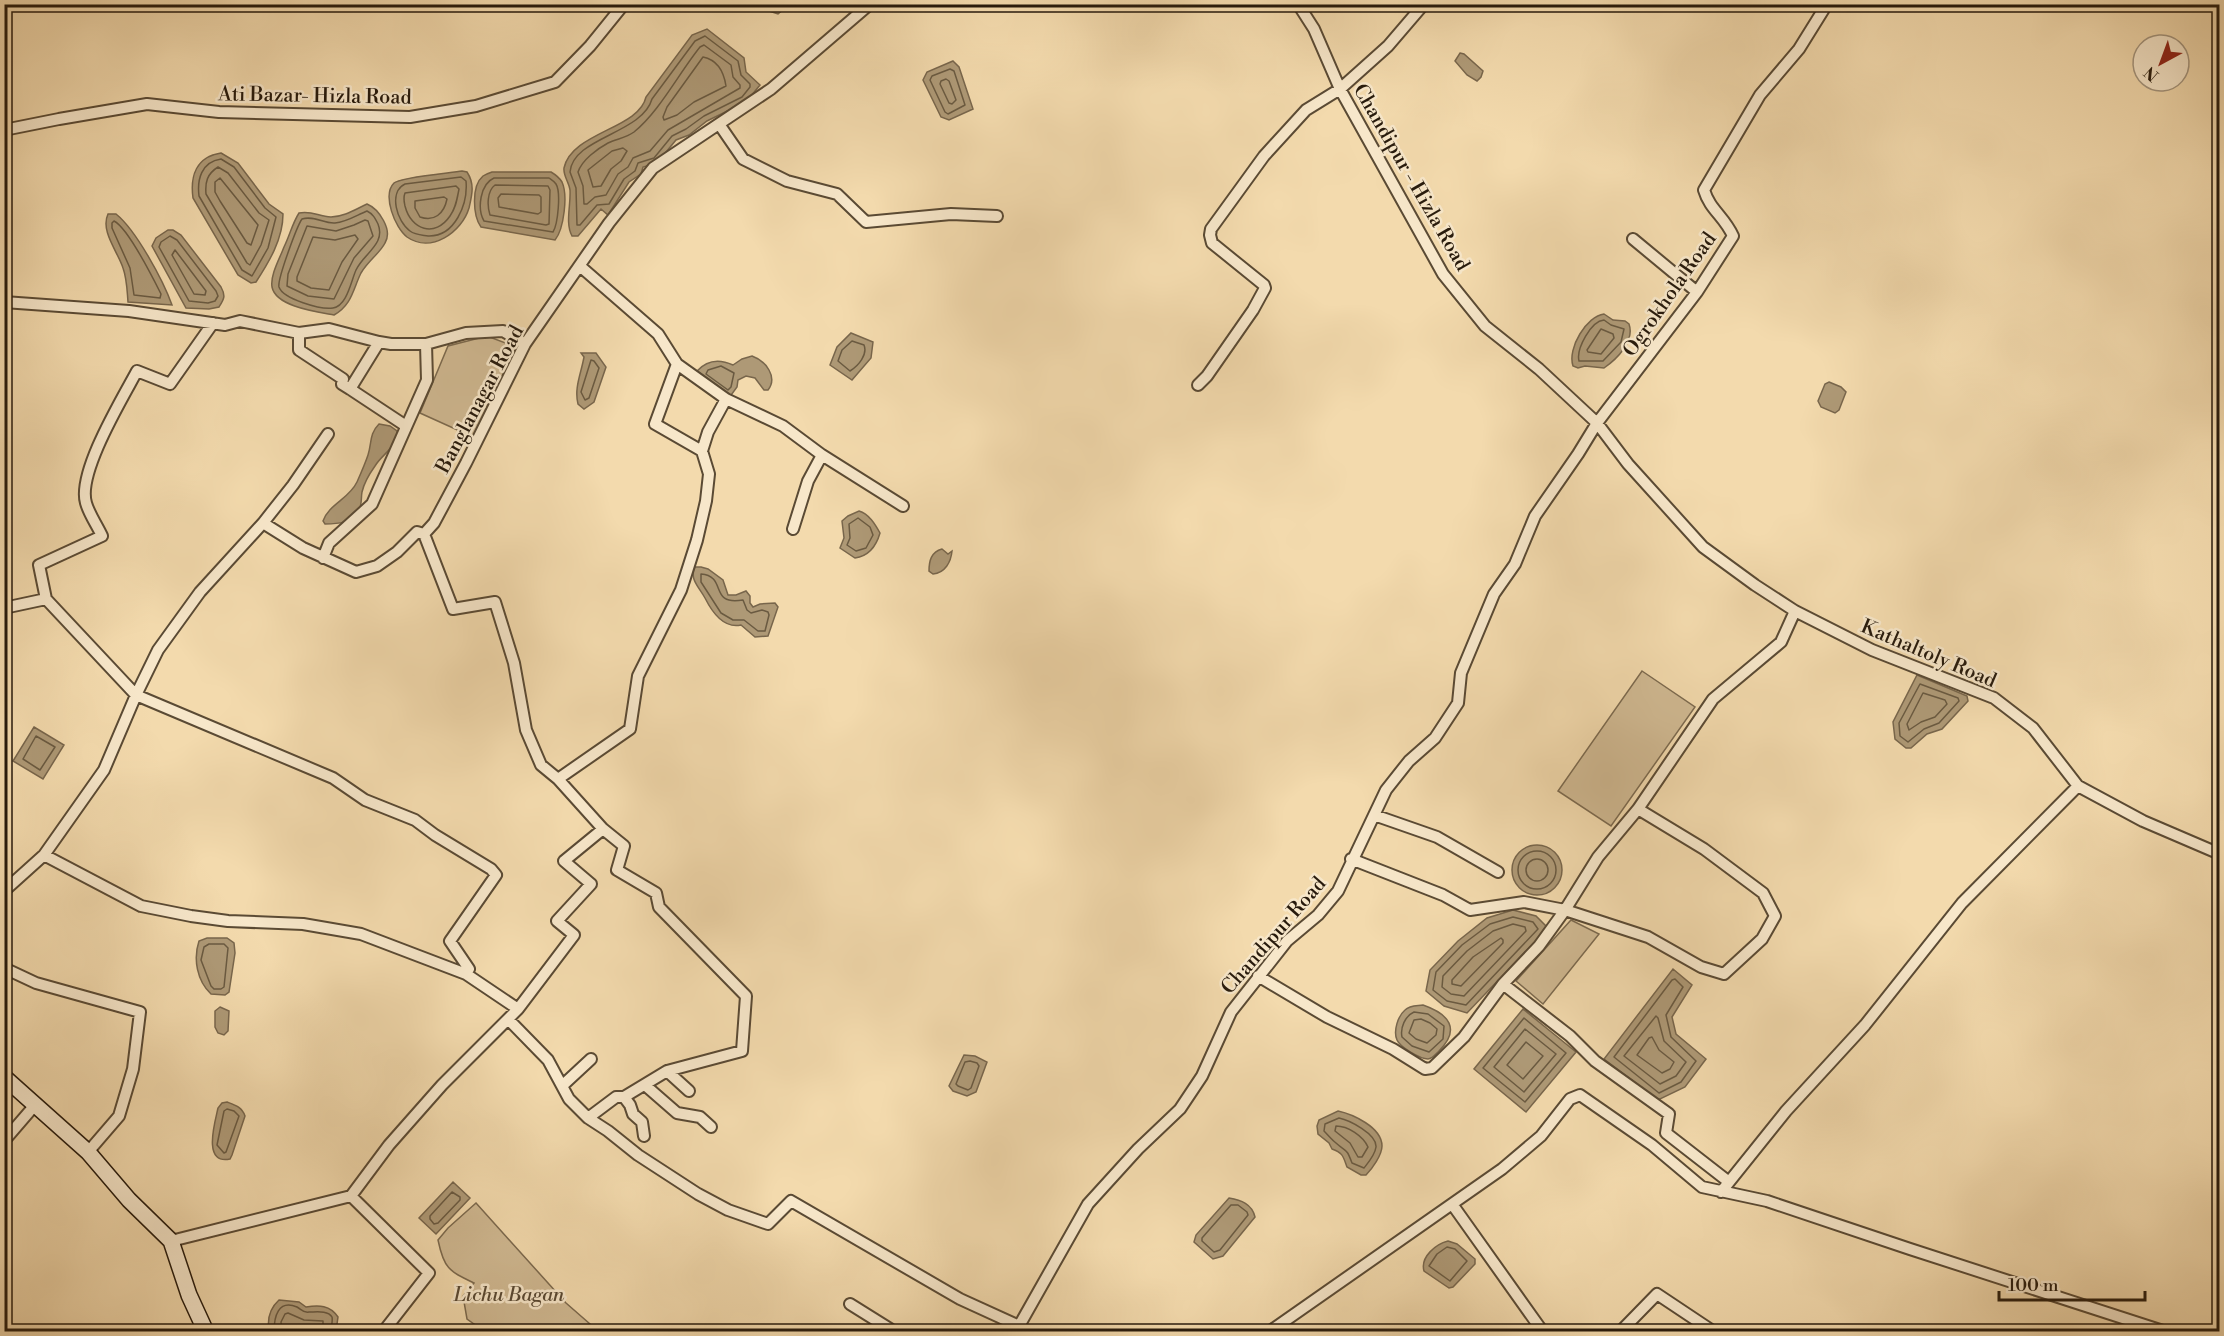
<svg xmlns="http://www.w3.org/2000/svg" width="2224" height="1336" font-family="'Libre Bodoni',serif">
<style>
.green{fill:#d0b992;stroke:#7c6a4f;stroke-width:1.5}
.water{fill:#ae9976;stroke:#78664c;stroke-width:1.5}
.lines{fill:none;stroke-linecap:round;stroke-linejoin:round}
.shore{stroke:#6a5a41;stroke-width:1.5}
.minor-casing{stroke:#5a4a34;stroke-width:14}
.secondary-casing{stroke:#271a0c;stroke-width:18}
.minor{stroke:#f7e7ca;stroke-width:10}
.secondary{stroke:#f7e7ca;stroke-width:15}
.labels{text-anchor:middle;stroke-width:5;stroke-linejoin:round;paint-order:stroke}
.street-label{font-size:20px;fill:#271a0c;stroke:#f7e7ca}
.park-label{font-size:20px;font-style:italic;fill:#5a4a34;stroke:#f7e7ca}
</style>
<rect width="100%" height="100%" fill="#f3daad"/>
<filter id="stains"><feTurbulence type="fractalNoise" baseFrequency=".00333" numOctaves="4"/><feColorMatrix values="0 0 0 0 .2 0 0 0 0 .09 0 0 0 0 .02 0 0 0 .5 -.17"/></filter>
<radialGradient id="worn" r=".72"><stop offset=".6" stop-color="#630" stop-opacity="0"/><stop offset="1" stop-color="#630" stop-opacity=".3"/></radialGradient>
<path class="green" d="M487,336l29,11 -43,90 -53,-24 28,-67z
M1642,671l53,36 -84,119 -53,-35z
M1571,920l28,14 -56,70 -27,-23z
M476,1203l90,100 32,28h-114l-17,-12 -4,-23 11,-13c-25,-12 -30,-14 -36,-43l10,-12z"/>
<path class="water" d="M760,5h29l-11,9 -12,-4z
M707,29l37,29 2,14 14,13 -14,17 -39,19 -18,14 -13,5 -19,23 -14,4 -2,7 -12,8 -21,33 -7,-6 -23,27h-6c-7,-13 -1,-31 -2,-46 -1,-8 -7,-14 -6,-22 8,-36 75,-39 82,-71l46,-62z
M1460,53l4,1 19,17 -2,6 -4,4 -10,-6 -12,-14z
M953,61l6,6 14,42 -24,11 -8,-3 -18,-37 4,-8z
M221,153l17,10 31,41 14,10c0,25 -14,48 -27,68l-5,1 -13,-8 -45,-77c-3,-22 3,-41 28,-45z
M462,171l5,1c8,12 5,23 2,36 -7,24 -38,46 -62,29 -12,-9 -25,-42 -13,-54 6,-6 56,-10 68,-12z
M492,172h59c5,3 8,5 11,10 6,13 2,47 -7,58l-74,-13c-8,-11 -10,-41 2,-51 3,-2 6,-3 9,-4z
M367,204c12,5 26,26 18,39 -5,10 -17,18 -24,30 -8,16 -9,32 -27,42 -16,-3 -58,-8 -62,-28 -2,-12 8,-29 12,-40 6,-12 8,-23 15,-34 13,-3 20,4 32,4 13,0 25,-8 36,-13z
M108,214h8c20,16 47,66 56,91l-44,-3c-1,-12 -1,-23 -5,-34 -5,-16 -23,-37 -15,-54z
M168,230h5l8,5 40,52c5,9 3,12 -2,20l-10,2 -23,-1 -34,-62 4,-8z
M1604,314l9,6 12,1 4,3c6,17 -12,35 -25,44l-19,-2 -7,2 -5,-2c-6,-18 14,-50 31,-52z
M851,333l22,9 -2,16 -19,22 -22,-15 7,-18z
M581,353h15l10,14 -12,35 -10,7 -6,-5c-4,-16 3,-30 6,-47z
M752,356c14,5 26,21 16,34h-4l-9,-12 -9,-2 -8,4 -1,7 -8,11 -32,-23v-4c10,-11 23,-12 36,-6l9,-6z
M1829,382l12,5 5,5 -7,18 -4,3 -14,-6 -3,-6 7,-17z
M379,424l11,2 7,5c1,16 -15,23 -22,35 -5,7 -11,17 -13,26 -1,5 0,13 -3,18 -7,13 -21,14 -34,14l-2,-3c6,-17 26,-22 34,-39 4,-9 8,-18 11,-27 4,-12 1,-21 11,-31z
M859,511c10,3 16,13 21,22 -4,14 -11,23 -25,25l-15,-10 4,-10 -2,-17 6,-5z
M942,549l6,5 4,-3c-1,11 -7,22 -19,23l-4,-3c0,-10 2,-19 13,-22z
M701,567l7,2 15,11 5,15h8l10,-4 4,5v7l3,4 7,-3 15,-1 3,4 -10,29 -13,1 -14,-12c-18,4 -29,-13 -36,-27 -6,-11 -16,-19 -10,-31z
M1917,675l50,21 1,5 -26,28 -15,5 -16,14h-5l-11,-9 -2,-17z
M34,727l30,18 -21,34 -30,-18z
M1512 870a25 25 0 1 1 50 0a25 25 0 1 1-50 0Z
M1513,910l23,6 12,12 -81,85 -23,-7 -18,-15 4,-21 28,-29 29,-23z
M207,938h20l7,5 1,10 -6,39 -4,3 -14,-1c-14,-13 -18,-35 -12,-53z
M1673,969l19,16 -20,32 4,17 30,25 -21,28 -27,13 -54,-41z
M1423,1005c26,9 38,24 16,46 -3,3 -7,8 -11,8 -8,0 -28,-12 -31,-19 -4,-9 1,-24 8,-30 5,-5 12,-4 18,-5z
M220,1007l9,4 -1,20 -4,4 -6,-2 -3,-6v-16z
M1523,1009l53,43 -50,60 -52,-43z
M964,1055l11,1 12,6 -11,30 -9,4 -14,-5 -4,-5z
M227,1102c8,3 15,5 18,14l-13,39 -2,4c-28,6 -15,-37 -12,-51l4,-5z
M1338,1111c14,3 44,16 44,35 0,9 -10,23 -16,29h-5l-14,-8c-4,-11 -4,-14 -15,-18l-3,-6 -11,-9 -1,-8 2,-6z
M453,1182l17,16 -34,36 -17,-16z
M1229,1198c12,2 23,6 26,19l-32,39 -10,3 -19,-17 2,-7z
M1448,1241l9,3 18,15v5l-22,23 -4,1 -25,-17c-4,-14 12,-27 24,-30z
M279,1300l20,2 7,5c13,-2 24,-2 32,10l-2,14h-67c-2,-12 0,-22 10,-31z"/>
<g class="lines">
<path class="shore" d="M705,36l33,25 3,14 9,9v3l-8,10 -38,19 -18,13 -14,7 -18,22 -16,5 -3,8 -11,8 -15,25 -12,1 -17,20h-3l-1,-37 -6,-16c3,-35 72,-38 82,-73l43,-58z
M704,45l27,20 2,12 7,8v3l-72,42 -18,21 -17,7 -5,9 -10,7 -12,21 -11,2 -8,7h-3l-1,-18 -5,-14c4,-12 19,-23 30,-29 8,-4 18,-5 26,-11 25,-20 45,-59 66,-85z
M703,57c15,3 21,16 23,29l-32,16 -17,13 -13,5 -1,-3 4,-10z
M950,69l4,2 11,34 -17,9 -3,-2 -15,-32 2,-4z
M946,79l3,2 7,19 -4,4 -3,-1 -9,-19 1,-3z
M623,148l4,3 -6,10 -10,8 -10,17 -8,1 -5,-17 24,-19z
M221,159l13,8 31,41 11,9 -8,31 -16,28 -10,-6 -43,-74c-2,-16 2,-34 22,-37z
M218,167l10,6 31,40 10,7 -8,25 -11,20 -3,-2 -41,-69c-1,-12 1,-20 12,-27z
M461,177l5,4c2,23 -11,56 -38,55 -6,-1 -13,-1 -18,-5 -13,-9 -22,-39 -5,-47z
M220,178l38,47 -7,20 -4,-2 -27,-42 -5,-9v-10z
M494,178h55c3,2 5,3 7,6 5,8 2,40 -3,48l-69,-11c-7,-12 -4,-37 10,-43z
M495,185l53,1 2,4 -1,34 -3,1 -56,-10c-3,-9 -3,-24 5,-30z
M456,186l3,3c-2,10 -3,19 -9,27 -15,22 -39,14 -45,-10 -1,-5 -2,-8 0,-13z
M501,194l38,1 2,2v15l-3,2 -39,-7 -1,-9z
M444,197l3,2c-3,15 -13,23 -27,18l-5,-9v-7z
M367,211c6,3 8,7 11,13 8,20 -14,29 -22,46 -5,11 -9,36 -23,38 -12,2 -50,-9 -54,-21 -2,-7 18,-61 23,-68 12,-4 22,5 33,4 12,-1 22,-8 32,-12z
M365,220l3,1 5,15 -19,22 -20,41 -26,-3 -21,-10 1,-12 19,-48 29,5 18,-6z
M114,221c14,7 39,57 47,73l-1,4 -26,-3 -4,-27 -18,-40v-5z
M355,235l3,4 -16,23 -13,28 -18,-2 -14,-7v-4l16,-40 22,3z
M170,236l7,4 39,51 2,5 -3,5 -7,2 -19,-2 -30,-54 2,-5z
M175,250l31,41 -1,4 -11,-1 -22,-39z
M1604,320l7,5 13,4 -3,13 -18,19h-24c-3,-12 12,-40 25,-41z
M1601,329l12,5 1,4 -13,16 -13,-2 -1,-2z
M852,341l12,4c4,10 -6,21 -14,26l-12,-10 4,-11z
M591,360l3,1 5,7 -10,30 -4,2 -4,-8z
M721,366l13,7 -3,14 -3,3 -22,-16 2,-4z
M858,518l12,9 3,8 -7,13 -10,3 -9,-6 3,-7 -1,-14z
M701,574c27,2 7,32 42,26l4,10 4,3 11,-3 6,2 1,3 -4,16h-7l-14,-11h-11l-12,-7 -20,-31z
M1920,684l38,14 1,3 -20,22 -15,6 -16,13 -8,-6 -1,-13z
M1923,693l22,7 2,4 -12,13 -14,5 -12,8 -2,-6z
M36,736l19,11 -15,23 -17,-11z
M1518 870a19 19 0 1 1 38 0a19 19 0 1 1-38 0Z
M1526 870a11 11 0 1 1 22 0a11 11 0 1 1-22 0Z
M1513,917l20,5 5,7 -72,76 -19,-4 -14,-11 3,-18 26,-27 28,-21z
M1513,924l12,3 1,4 -62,65 -13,-2 -9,-7 1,-11 24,-25 26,-20z
M1501,938l2,2v3l-42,43 -9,-2v-4l21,-23z
M209,944h15l4,4 -4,39 -3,2h-7l-3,-3 -10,-26 3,-13z
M1675,979l8,8 -17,28 5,22 25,24 -15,21 -22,11 -45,-36 58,-77z
M1414,1012l14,2 16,12 -1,13 -14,13 -17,-6 -10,-9c-2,-9 3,-21 12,-25z
M1656,1016l2,2 6,23 22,21 -10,14 -16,8 -36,-28z
M1524,1018l42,35 -41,49 -42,-34z
M1421,1019l9,4 7,6 -1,6 -9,8 -11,-4 -7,-6 5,-13z
M1525,1029l31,25 -32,38 -30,-25z
M1652,1037l7,13 15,12 -4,7 -8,4 -25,-18 12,-17z
M1526,1042l17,14 -20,23 -16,-14z
M970,1061l7,2 2,3 -8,22 -3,2 -10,-4 -2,-2 9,-22z
M227,1109l7,2 5,5 -13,36 -2,1 -7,-8 7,-34z
M1339,1118c10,2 38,16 37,29 -1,8 -8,16 -12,21l-12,-5c-6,-16 -5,-10 -16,-20 -4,-3 -8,-8 -12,-12l1,-7z
M1336,1126c12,0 27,10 32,21l-6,10h-4l-8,-14 -15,-12z
M452,1192l8,5v3l-22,23 -4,1 -4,-5v-3z
M1231,1205h7l9,7 1,3 -28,35 -6,2 -12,-11v-3z
M1447,1247l8,2 12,12 -17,20 -21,-15 8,-12z
M274,1332c0,-15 4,-33 23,-25 5,3 6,6 12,5 7,0 19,-2 23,5 1,3 -1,11 -1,15
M282,1332l-1,-10 4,-8 3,-1 16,7 19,1v11"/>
<g class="minor-casing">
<path id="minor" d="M1298,4l16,25 26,60 103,185 42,52 54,43 58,54 31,41 75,83 52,38 40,26 77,39 122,48 39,30 45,58 65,35 77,33
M719,124l24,35 44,22 50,13 29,28 85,-8 46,2
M4,130l55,-11 88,-15 72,8 191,5 66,-11 79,-24 35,-36 34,-42
M1633,239l64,53
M581,267l77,67 19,30 49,35 57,27 39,29 81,51
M4,302l125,9 96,14 15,-4 59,12 30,-4 50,13
M299,333v17l44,29 -1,5 8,5
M1198,385l9,-9 46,-66 12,-22 -1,-3 -52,-42 -2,-8 1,-6 53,-73 42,-46 34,-21 48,-43 36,-42
M406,426l-56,-37 29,-47 12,2h35l40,-11 37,-2 22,13
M702,451l6,-19 18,-33
M263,523l30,-38 35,-51
M793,529l15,-48 14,-26
M424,534l29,75 42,-7 19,61 12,67 15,35 17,14
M323,558l6,-15 43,-39 55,-124 -1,-36
M46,599l-7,-34 63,-29c-5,-11 -13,-22 -16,-33 -9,-30 36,-104 51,-132l33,13 43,-61
M4,608l42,-9 90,96 197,83 32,22 50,20 20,15 56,34 5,6 -46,66 19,28 -3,5
M1374,815l63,22 61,35
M603,829l21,17 -7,24 39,23 3,14 87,89 -4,55 -75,20
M44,855l97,51 50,10 37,5 75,3 58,10 105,40 52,35
M1351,859l92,36 27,15 54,-8 41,8 83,27 53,30 23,7 38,-35 13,-23 -12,-23 -59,-44 -66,-40
M4,891l40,-36 60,-85 32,-75 22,-45 42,-58 63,-69 40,25 53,24 21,-6 20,-14 20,-20 7,2 10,-11 32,-60 59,-119 84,-121 44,-55 118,-79 99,-85
M4,968l32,15 104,29 -7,57 -14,47 -31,36
M1258,976l69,41 66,32 32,20 7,-1 32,-31 39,-53 36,-38 26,-36 33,-53 40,-48 75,-110 68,-57 14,-31
M1503,984l67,52 25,25 74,53 -3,19 63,49
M508,1019l40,41 21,39 19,19 20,13 30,24 60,39 30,16 40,14 23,-23 169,98 59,27
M563,1085l28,-26
M646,1086l31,27 23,4 11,10
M624,1097l6,8 3,9 9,8 2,14
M588,1118l28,-21h8l43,-26 22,20
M4,1141l31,-36
M1721,1192l65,-81 79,-86 97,-122 116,-117
M351,1196l78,77 -46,59
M1452,1204l91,128
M171,1241l180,-45 38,-51 53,-60 76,-76 56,-74 -17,-14 34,-37 -27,-23 39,-32 -45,-50 72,-50 8,-53 43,-86 16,-50 9,-39 3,-27 -7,-23 -47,-27 22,-60
M850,1304l40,25 -1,3
M1014,1332l5,-6 69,-122 50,-55 42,-40 22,-33 29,-64 56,-71 31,-26 20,-24 48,-101 23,-29 26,-23 23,-35 3,-30 33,-79 21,-30 20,-48 43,-62 19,-31 100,-131 36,-56c-9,-20 -23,-26 -29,-46l56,-95 39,-46 28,-45
M1269,1332l233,-163 39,-33 29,-37 10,-4 72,50 50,42 65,14 143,48 256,83
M1620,1332l37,-38 57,38"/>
</g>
<g class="secondary-casing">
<path id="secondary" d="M4,1077l84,75 41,48 42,41 18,54 17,37"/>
</g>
<use href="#minor" class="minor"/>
<use href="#secondary" class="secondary"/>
</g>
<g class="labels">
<g class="street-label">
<text transform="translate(315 95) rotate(1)" y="7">Ati Bazar- Hizla Road</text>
<text transform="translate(1412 177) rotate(60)" y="7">Chandipur - Hizla Road</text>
<text transform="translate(1669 294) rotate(-55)" y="7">Ogrokhola Road</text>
<text transform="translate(479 399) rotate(-62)" y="7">Banglanagar Road</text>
<text transform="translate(1929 653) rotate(23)" y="7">Kathaltoly Road</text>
<text transform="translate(1273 935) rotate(-49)" y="7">Chandipur Road</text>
</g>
<g class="park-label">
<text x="509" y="1301">Lichu Bagan</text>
</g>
</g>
<rect width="2224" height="1336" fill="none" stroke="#f3daad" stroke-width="24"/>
<rect x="6" y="6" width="2212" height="1324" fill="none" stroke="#271a0c" stroke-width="3"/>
<rect x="12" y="12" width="2200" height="1312" fill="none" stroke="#271a0c" stroke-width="1.5"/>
<g transform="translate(2161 63) rotate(221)"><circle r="28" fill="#f7e7ca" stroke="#a4957e" stroke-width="1.5"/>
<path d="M0-4.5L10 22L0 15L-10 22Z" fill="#8f2418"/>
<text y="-9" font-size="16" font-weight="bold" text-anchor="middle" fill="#271a0c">N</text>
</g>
<path d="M1999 1291v9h146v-9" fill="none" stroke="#271a0c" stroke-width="3"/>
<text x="2008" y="1291" font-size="18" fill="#271a0c" stroke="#f7e7ca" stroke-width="4.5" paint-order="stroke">100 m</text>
<rect width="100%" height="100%" filter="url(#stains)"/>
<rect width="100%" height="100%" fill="url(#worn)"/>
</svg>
